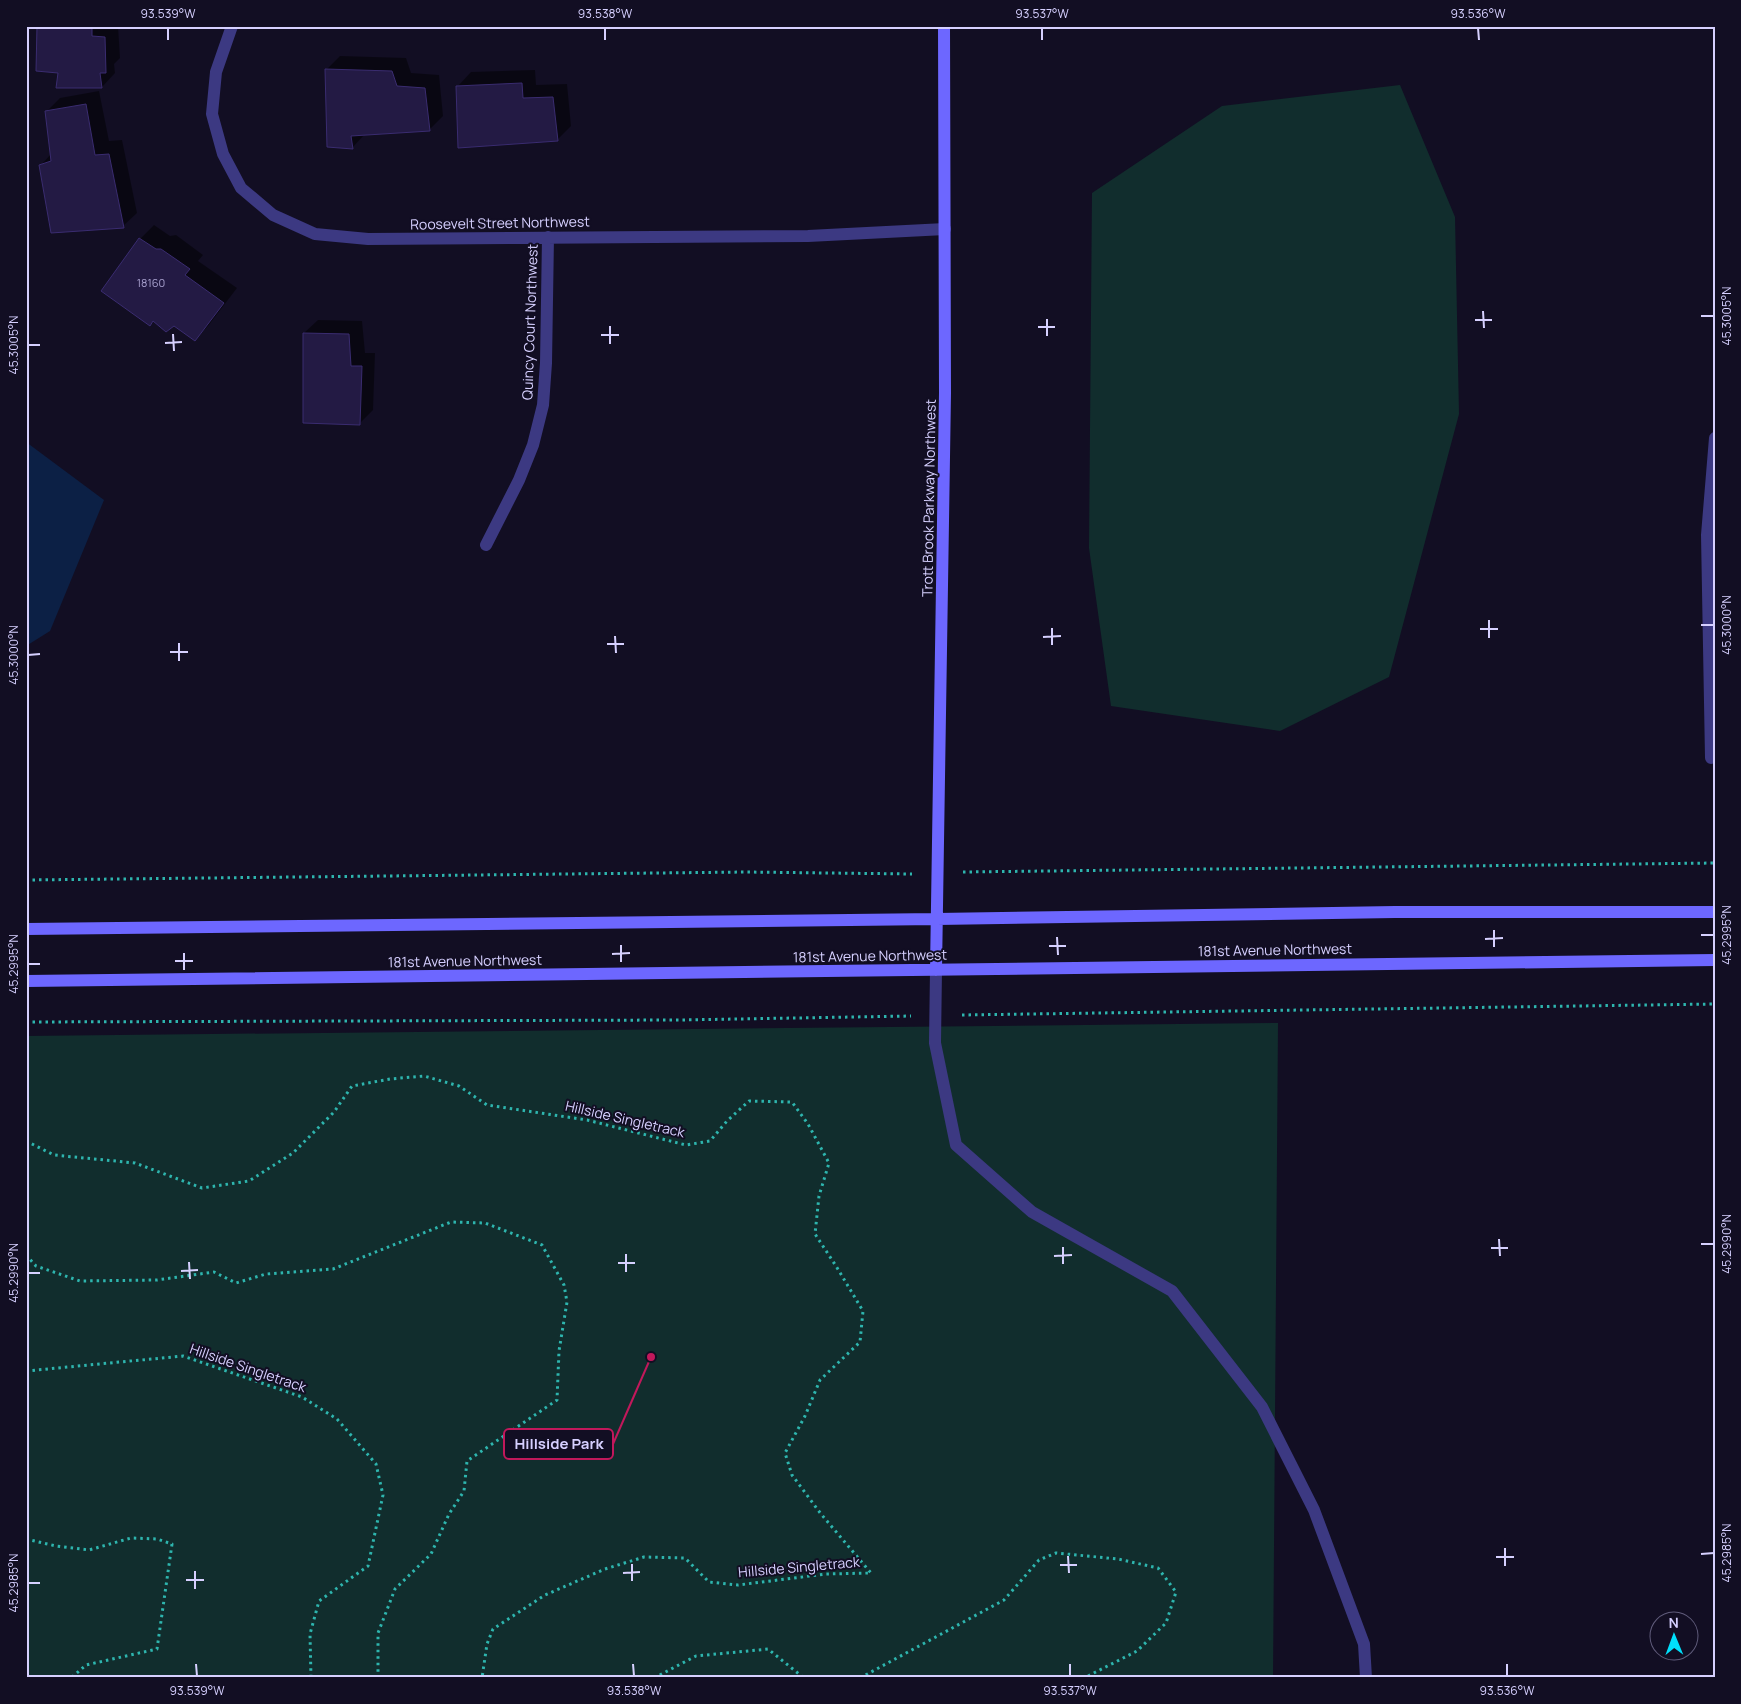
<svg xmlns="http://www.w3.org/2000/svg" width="1741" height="1704" font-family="Manrope,sans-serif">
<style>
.green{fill:#112d2d}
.water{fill:#0c2045}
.shadow{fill:#0007}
.building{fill:#231a44;stroke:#3a2c70}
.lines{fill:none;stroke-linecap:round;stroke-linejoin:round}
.path{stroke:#2eb5ae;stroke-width:3;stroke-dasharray:2.5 4;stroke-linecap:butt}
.lane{stroke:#3c3982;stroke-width:12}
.street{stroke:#3c3982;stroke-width:12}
.secondary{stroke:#6d67ff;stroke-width:12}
.ticks{fill:none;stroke:#d6d0ff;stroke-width:2}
.labels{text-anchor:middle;stroke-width:4;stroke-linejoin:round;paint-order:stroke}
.number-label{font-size:11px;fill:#a9a2d0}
.street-label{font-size:14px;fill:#d6d0ff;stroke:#120e23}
.leader{fill:none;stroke:#c2185b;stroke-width:2}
.callout-dot{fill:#c2185b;stroke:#120e23;stroke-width:2}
.callout{fill:#120e23;stroke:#c2185b;stroke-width:2}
.callout-label{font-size:15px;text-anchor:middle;font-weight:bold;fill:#d6d0ff}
.neatline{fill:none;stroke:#d6d0ff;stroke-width:2}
.ticks-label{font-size:12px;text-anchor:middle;fill:#d6d0ff}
</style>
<rect width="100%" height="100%" fill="#120e23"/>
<path class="green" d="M1400,85l55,132 4,197 -70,263 -109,54 -169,-25 -22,-158 3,-355 130,-87z
M1278,1023l-5,655h-1247v-642z"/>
<path class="water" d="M26,442l78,58 -54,131 -24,15z"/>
<path class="shadow" d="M38,26h80l2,32 -6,6 1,9 -13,14 -43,-15z
M340,56l66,2 5,15 28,2 4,41 -14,14 -64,4 -13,14 -26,-78z
M535,70l1,15 31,-1 4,42 -14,14 -99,-54 13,-14z
M99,91l10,50 13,-1 15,73 -14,13 -82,-61 10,-11 -5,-42 14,-14z
M154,225l16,11 6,-1 27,20 -5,6 39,27 -29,38 -13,13 -21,-15 -20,-3 -4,4 -10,-86z
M318,320l44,1 3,32h10l-2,57 -14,14 -55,-91z"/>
<path class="building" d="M37,26h55v10l13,1 1,36h-6l2,15h-46l2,-15 -22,-2z
M325,69l67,2 5,15 28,2 5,43 -79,5 2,13 -26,-2z
M522,83l1,15 30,-1 5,44 -100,7 -2,-62z
M86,104l9,51 14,-1 15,74 -73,5 -12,-68 12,-4 -6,-50z
M139,238l17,11h5l29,20 -5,6 39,28 -29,38 -21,-15 -8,6 -13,-11 -3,5 -49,-35z
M303,333l46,1 2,32h11l-2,59 -57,-2z"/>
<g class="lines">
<path class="path" d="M963,872l752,-9
M26,880l720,-8 166,2
M962,1015l753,-11
M26,1022l653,-2 232,-4
M26,1141l28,14 81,8 67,25 47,-7 44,-28 41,-41 18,-26 38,-7 34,-3 35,10 28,19 100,15 99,25 24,-4 17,-20 22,-20 43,1 16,22 21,39 -10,33 -4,38 21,32 27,45 -3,31 -40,38 -15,36 -20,37 7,22 29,39 50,59 -45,1 -88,11 -29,-3 -24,-24 -41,-1 -39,12 -60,26 -52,34 -6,15 -5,34
M26,1255l10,11 44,15 77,-1 57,-8 22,11 30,-9 67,-5 118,-47 34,1 57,22 22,40 3,17 -8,49 -2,49 -90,61 -3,30 -15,23 -18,40 -36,35 -17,44v45
M26,1371l157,-15 119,41 35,22 39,45 7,31 -15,71 -49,35 -9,33 1,44
M26,1539l30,7 33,4 42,-12 26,1 15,5 -15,105 -71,16 -15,13
M654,1678l42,-22 72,-7 36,29
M860,1678l144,-78 35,-40 17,-7 62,6 40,9 18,24 -10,31 -29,28 -53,27"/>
<path class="lane" d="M1711,758l-4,-223 8,-97
M936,970l-1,73 21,102 76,67 140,79 90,116 52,103 50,134 2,34"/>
<path class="street" d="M232,26l-16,46 -4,42 11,40 18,34 32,27 42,19 53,5 440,-3 137,-7
M486,545l33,-65 14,-35 10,-40 3,-42 2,-126"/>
<path class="secondary" d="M26,929l911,-10 458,-7h320
M936,970l9,-577 -1,-367
M26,981l1689,-21"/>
</g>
<path class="ticks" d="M168,28v12M605,28v12M1042,28v12M1478,28l1,12M1483,311l1,17M1701,316h13M1047,319v17M1475,320h17M610,326v18M1038,327h17M173,334l1,17M601,335h18M165,343l17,-1M28,345h12M1489,620v18M1701,625h13M1052,628v17M1480,629h18M615,636l1,17M1043,637l18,-1M179,643v18M607,644h17M170,652h18M28,655l12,-1M1494,930v17M1701,935h13M1057,937l1,18M1485,939l18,-1M621,945v17M1049,946h17M184,953v17M612,954l18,-1M175,961h18M28,964h12M1499,1239l1,17M1701,1244h13M1063,1247v17M1491,1248h17M626,1254v18M1054,1256l18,-1M189,1262l1,17M618,1263h17M181,1271l17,-1M28,1273h12M1505,1548v18M1701,1554l13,-1M1068,1556l1,17M1496,1557h18M632,1564v17M1060,1565h17M195,1571v18M623,1573l17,-1M186,1580h18M28,1583h12M196,1664l1,12M633,1664l1,12M1070,1664v12M1507,1664v12"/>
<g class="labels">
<g class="number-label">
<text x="151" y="287">18160</text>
</g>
<g class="street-label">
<text transform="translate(500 223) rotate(-1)" y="5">Roosevelt Street Northwest</text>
<text transform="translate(530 322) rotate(-88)" y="5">Quincy Court Northwest</text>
<text transform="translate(929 498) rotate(-89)" y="5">Trott Brook Parkway Northwest</text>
<text transform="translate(1275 950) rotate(-1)" y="5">181st Avenue Northwest</text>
<text transform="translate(870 956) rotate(-1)" y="5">181st Avenue Northwest</text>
<text transform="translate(465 961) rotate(-1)" y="5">181st Avenue Northwest</text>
<text transform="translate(625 1119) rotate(13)" y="5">Hillside Singletrack</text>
<text transform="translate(248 1368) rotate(19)" y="5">Hillside Singletrack</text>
<text transform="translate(799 1567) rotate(-5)" y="5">Hillside Singletrack</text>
</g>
</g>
<path class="leader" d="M651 1357L613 1444"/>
<circle class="callout-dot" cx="651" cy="1357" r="5"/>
<rect class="callout" x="504" y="1429" width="109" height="30" rx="5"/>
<g class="callout-label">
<text x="559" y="1449">Hillside Park</text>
</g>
<rect width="1741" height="1704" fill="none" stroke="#120e23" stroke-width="55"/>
<g transform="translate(1674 1636) rotate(359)"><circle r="24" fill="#120e23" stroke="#605c7b"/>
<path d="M0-4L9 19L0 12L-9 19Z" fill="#00dffb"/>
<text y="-8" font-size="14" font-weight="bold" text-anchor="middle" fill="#d6d0ff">N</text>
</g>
<rect x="28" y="28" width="1686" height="1648" class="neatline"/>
<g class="ticks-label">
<text x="168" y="18">93.539°W</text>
<text x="605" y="18">93.538°W</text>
<text x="1042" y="18">93.537°W</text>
<text x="1478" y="18">93.536°W</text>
<text transform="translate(1727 316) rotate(-90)" y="4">45.3005°N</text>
<text transform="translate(14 345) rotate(-90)" y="4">45.3005°N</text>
<text transform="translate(1727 625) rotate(-90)" y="4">45.3000°N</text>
<text transform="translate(14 655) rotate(-90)" y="4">45.3000°N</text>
<text transform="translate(1727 935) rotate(-90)" y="4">45.2995°N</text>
<text transform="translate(14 964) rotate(-90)" y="4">45.2995°N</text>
<text transform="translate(1727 1244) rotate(-90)" y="4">45.2990°N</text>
<text transform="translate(14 1273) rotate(-90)" y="4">45.2990°N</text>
<text transform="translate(1727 1553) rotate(-90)" y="4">45.2985°N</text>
<text transform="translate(14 1583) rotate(-90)" y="4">45.2985°N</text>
<text x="197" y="1695">93.539°W</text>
<text x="634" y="1695">93.538°W</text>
<text x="1070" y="1695">93.537°W</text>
<text x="1507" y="1695">93.536°W</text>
</g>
</svg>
